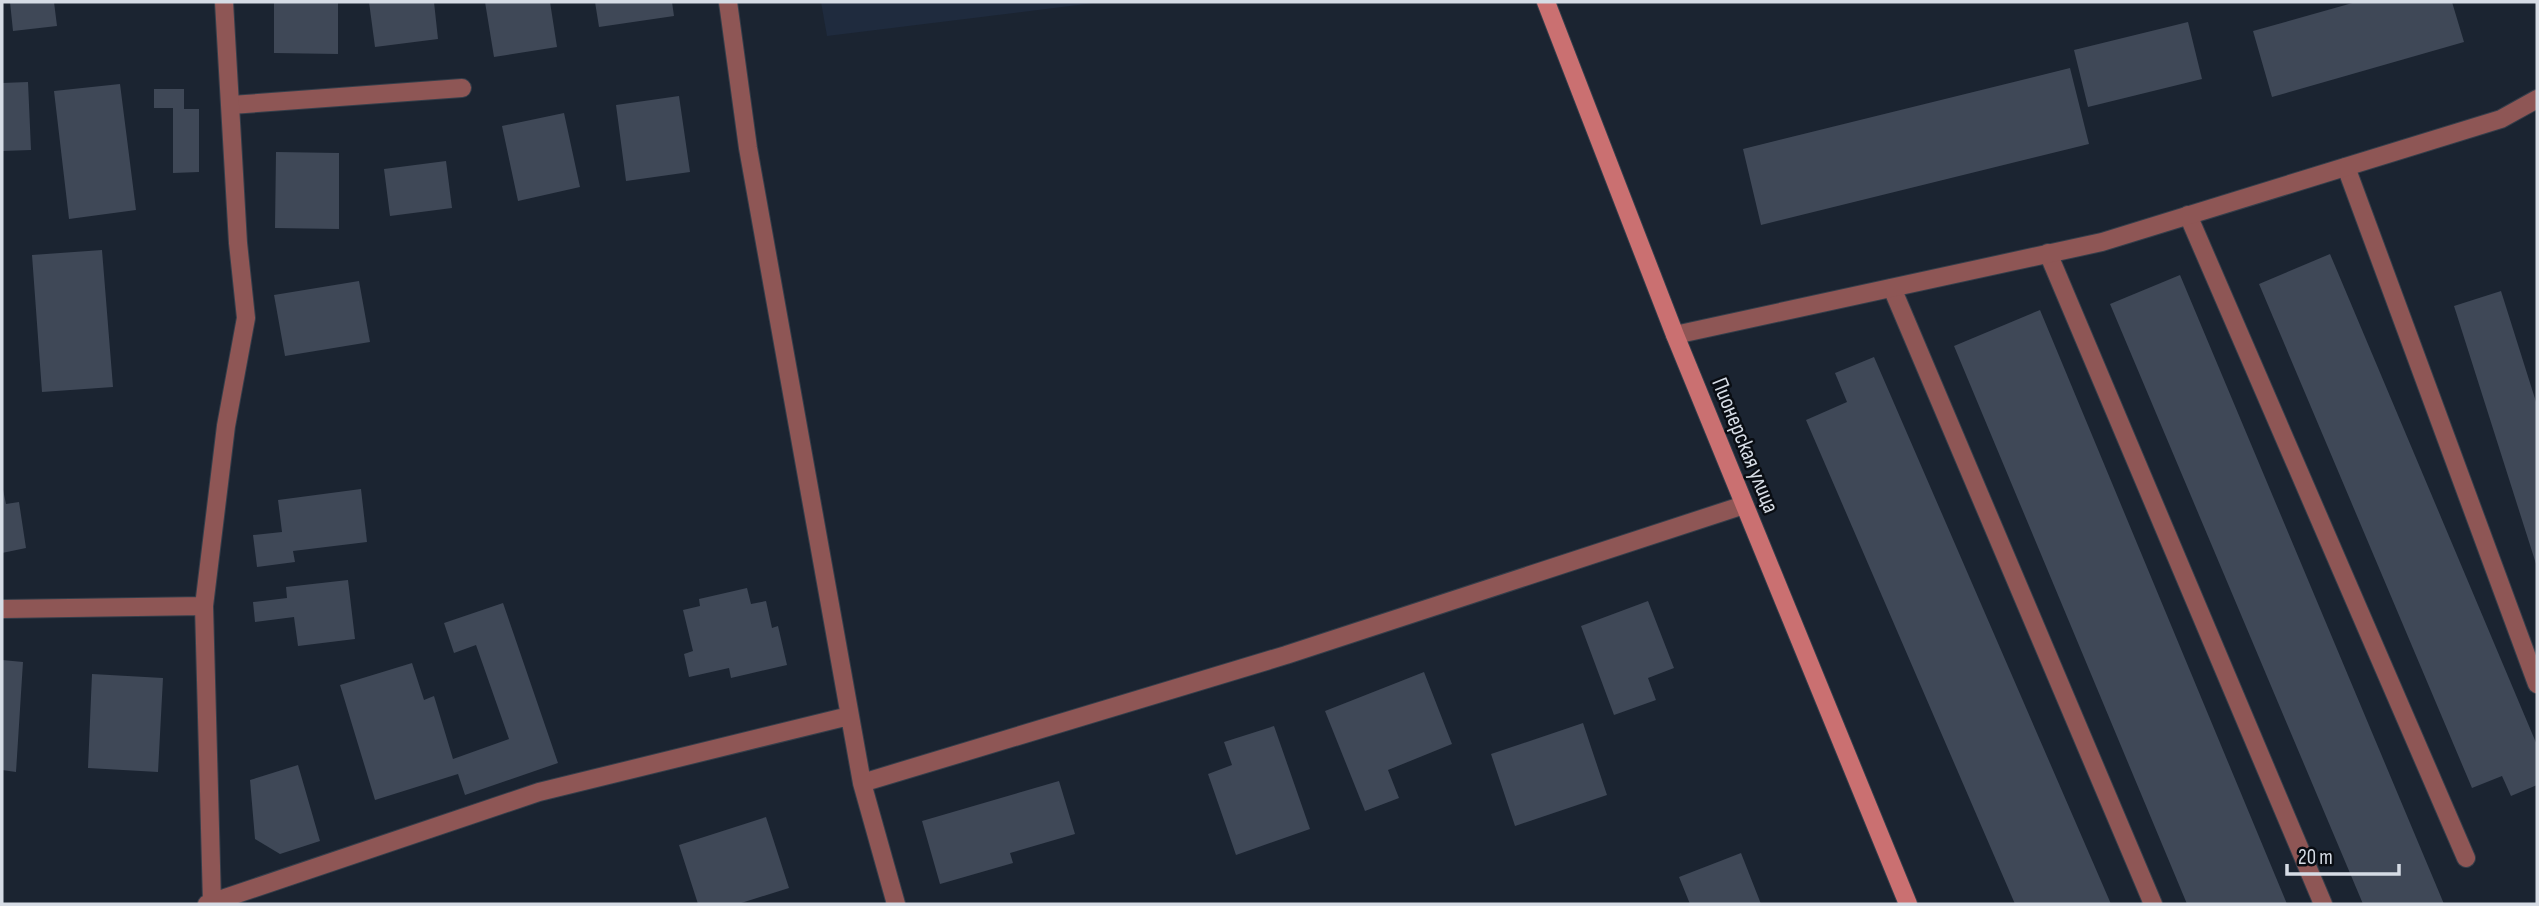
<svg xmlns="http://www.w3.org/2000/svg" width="2539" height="906" font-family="'Sofia Sans Condensed',sans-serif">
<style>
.built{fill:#1f2b3e}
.building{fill:#3f4857}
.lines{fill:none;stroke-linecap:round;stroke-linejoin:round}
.lane-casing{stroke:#353e4a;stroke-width:20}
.street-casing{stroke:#353e4a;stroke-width:20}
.secondary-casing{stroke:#353e4a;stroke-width:20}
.lane{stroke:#8e5655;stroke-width:18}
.street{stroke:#8e5655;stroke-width:18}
.secondary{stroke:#ca7071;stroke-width:18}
.labels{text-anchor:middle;stroke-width:5;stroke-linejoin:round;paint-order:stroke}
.street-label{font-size:23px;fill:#d6dce5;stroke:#090d13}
</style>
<rect width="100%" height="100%" fill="#1b2431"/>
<path class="built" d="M821,2h281l-275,34z"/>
<path class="building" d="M10,2h44l3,24 -44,5z
M274,2h64v52l-64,-1z
M369,2h65l4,37 -63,8z
M485,2h65l7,45 -63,10z
M595,2h77l2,14 -75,11z
M2356,2h96l12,40 -192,55 -19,-66z
M2188,22l14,57 -114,28 -14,-57z
M2070,68l19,76 -328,81 -18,-76z
M28,82l3,68 -29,1v-68z
M120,84l16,126 -67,9 -15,-128z
M154,89h30v20h15v63l-26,1v-65h-19z
M679,96l11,76 -64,9 -10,-76z
M564,113l16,74 -62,14 -16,-75z
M276,152l63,1v76l-64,-1z
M446,161l6,47 -62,8 -6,-47z
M102,250l11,137 -71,5 -10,-137z
M2330,254l207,491v40l-26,11 -9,-20 -30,12 -213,-504z
M2180,275l264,629h-81l-253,-600z
M359,281l11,61 -85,14 -11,-61z
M2501,291l36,114v162l-83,-261z
M2040,310l247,594h-100l-233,-558z
M1874,357l237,547h-96l-209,-484 41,-18 -12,-29z
M2,485l4,19 13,-2 7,46 -24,5z
M361,489l6,53 -74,9 2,11 -38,5 -4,-32 29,-3 -4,-32z
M348,580l7,59 -57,7 -4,-29 -39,5 -2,-20 34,-4 -1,-11z
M747,588l4,16 15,-3 6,27 6,-2 9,39 -56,13 -2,-10 -40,9 -5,-23 9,-3 -10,-41 17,-4 -1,-7z
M1648,601l26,67 -26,10 8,22 -42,15 -33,-89z
M503,603l55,160 -93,32 -7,-21 -83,26 -35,-115 72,-22 12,37 10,-4 19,63 56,-20 -33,-94 -22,8 -10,-30z
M2,660l21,2 -7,110 -14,-2z
M1424,672l28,72 -64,26 11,28 -34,13 -40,-100z
M92,674l71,4 -5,94 -70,-4z
M1583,723l24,72 -92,31 -24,-72z
M1274,726l36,103 -74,26 -28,-81 24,-9 -8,-23z
M298,765l22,76 -40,13 -25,-15 -5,-59z
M1059,781l16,53 -65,19 3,10 -73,21 -18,-63z
M766,817l23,71 -51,16h-40l-19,-59z
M1741,853l20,51h-71l-11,-27z"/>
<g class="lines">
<g class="lane-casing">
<path id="lane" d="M231,105l231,-17
M2346,167l191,517
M2188,215l278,643
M2048,253l275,651
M1892,288l261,616"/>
</g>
<g class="street-casing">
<path id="street" d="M728,2l20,146 114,635 34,121
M1675,335l427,-93 399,-123 36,-20
M2,609l202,-3
M862,783l424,-128 458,-150
M212,902l-8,-296 22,-180 20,-108 -8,-75 -14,-241
M207,904l332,-112 310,-76"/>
</g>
<g class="secondary-casing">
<path id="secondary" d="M1546,2l129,333 233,569"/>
</g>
<use href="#lane" class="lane"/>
<use href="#street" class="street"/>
<use href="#secondary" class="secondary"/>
</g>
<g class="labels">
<g class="street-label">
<text transform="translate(1746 445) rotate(68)" y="8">Пионерская улица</text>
</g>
</g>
<rect width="2539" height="906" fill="none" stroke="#d6dce5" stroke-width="7"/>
<path d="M2287 864v10h112v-10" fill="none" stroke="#d6dce5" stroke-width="3.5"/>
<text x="2298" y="864" font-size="21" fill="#d6dce5" stroke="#090d13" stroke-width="5" paint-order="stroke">20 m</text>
</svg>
